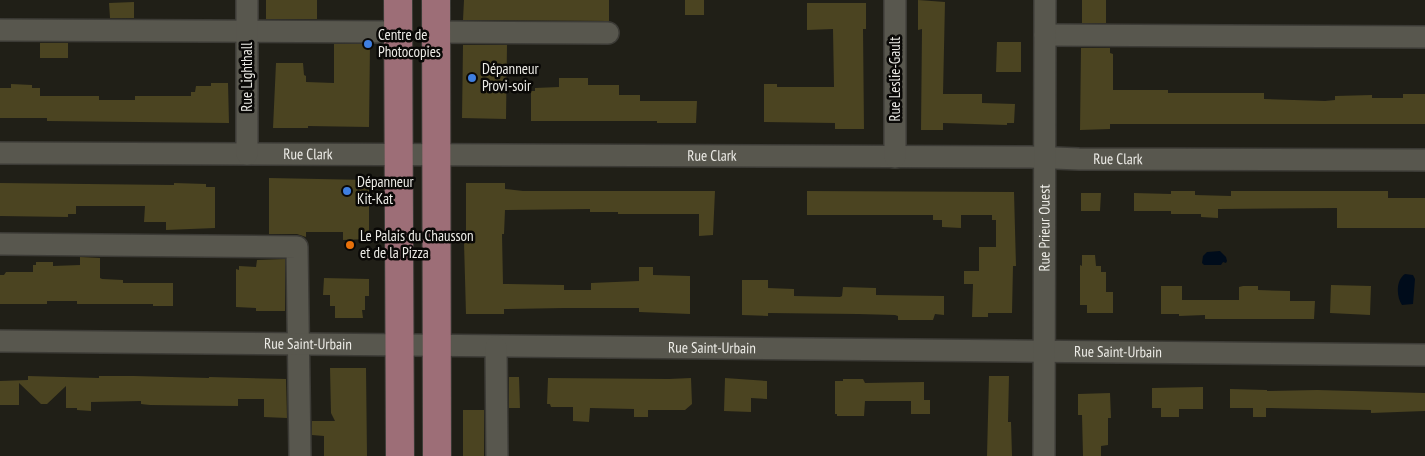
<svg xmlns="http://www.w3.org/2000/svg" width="1425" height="456" font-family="'PT Sans Narrow',sans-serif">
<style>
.water{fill:#000c1b}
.building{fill:#4b4421}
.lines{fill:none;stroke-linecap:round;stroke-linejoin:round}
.minor-casing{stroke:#3c3b36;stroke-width:24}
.major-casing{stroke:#3c3b36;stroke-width:30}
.minor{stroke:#58574e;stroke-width:21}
.major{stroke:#9d6e77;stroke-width:28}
.shop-dot{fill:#3f7fe0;stroke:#090806;stroke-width:2}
.food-dot{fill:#e8710a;stroke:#090806;stroke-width:2}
.labels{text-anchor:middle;stroke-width:5;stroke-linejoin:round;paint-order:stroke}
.poi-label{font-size:15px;fill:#ecebe6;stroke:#090806;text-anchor:start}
.street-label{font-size:15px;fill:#ecebe6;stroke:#090806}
</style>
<rect width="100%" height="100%" fill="#201f17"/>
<path class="water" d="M1220,251l6,6 1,4 -1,2 -3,-1 -2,3h-17l-2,-2 1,-7 4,-4z
M1405,274l8,1 2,4 -2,25 -11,1c-6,-9 -6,-25 3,-31z"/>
<path class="building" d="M266,0h51v19h-51z
M464,0h145v21l-146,-1z
M685,0h19v15h-19z
M918,0l27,2 -2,92h39v9l33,1 -1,19h-7v2l-64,-2v7h-22l1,-101 -4,1z
M1082,0h24v23h-24z
M134,2v16h-24l-1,-15z
M807,3h59v26h-3l1,100h-29v-6l-71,-1v-38h13v3h57l-1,-58 -26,1z
M997,42h24v30h-25z
M40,43h28v15h-28z
M334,44h36l-1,83 -61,-1v2h-35l3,-65h27l1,12 2,1v6l28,1z
M463,45h44l-1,74 -44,-1z
M1081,48h29v5l3,1v36h55v3h96v6l61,2 10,-1v-4l37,-1v3h31v-4h22v30h-315v5l-30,1z
M559,78h29v7h31v10h21v6h57l-1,22h-39v-2h-126v-30h4v-3l24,-1z
M211,83h17l1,40 -182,-2v-3h-47v-30h11v-4l21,1v3h8v8h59v4h36v-4h56v-4h4l1,-6h15z
M269,178l100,2v59l-26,1v-8h-37v5l-9,-3h-28z
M0,183l174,2v-2l32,1v3h9v41l-49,2v-8h-22l1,-16h-69v8h-8v3l-68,-1z
M466,183h39v6l18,2h192l-2,44 -14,1v-22h-81v-2h-28v-3l-85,1 -1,24h-2l1,50 61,1v5h27v-7l48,-2v-14h14v8l37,1v38l-51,-2v-4h-75l-60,1v5h-38l-2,-72h2z
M807,191l207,1 2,74h-3l-1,47h-24v4h-16l1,-33h-9v-13h15v-24h17v-27h-4v-5h-31v13l-19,-1v-7h-9v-5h-126z
M1171,191h24v4l36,1v-5h157v7h37v30h-88v-20l-119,1v9l-17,-1v-3h-30v-3h-37v-18l37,1z
M1081,193h20l-1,18h-19z
M1082,255h13l1,11h5v6h5v20h7v21h-26v-8h-7v-40l2,1z
M80,257l20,1v20l2,1 21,1v3h50v23h-20v-2h-76v-3h-30v3h-47v-29h4l2,-3h27v-7h3v-3h17v4l27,-1z
M285,259v52h-29v-3l-20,-1v-38l3,1v-4l17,1 1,-7z
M324,278l45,1v17h-4v14h-3l1,8h-28v-12h-5v-11h-7z
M742,280h26v8l26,1v7l46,1 2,-1 1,-9 33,1v7l68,1v19l-9,-1 -2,6h-35v-4l-3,-1 -37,-1 -90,-1v3l-26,-1z
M1331,285l40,1 -1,29 -40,-2z
M1161,286h21v14h57v-13l4,-1h15v4l32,1v10h25l-1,18h-109v-4l-26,1v-2h-18z
M330,368h36l1,88h-43v-20l-12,-1v-14h23l-4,-8z
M28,376l71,2v-2h35l75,2v-1l77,2 1,39 -23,-1v-18h-26v7l-88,-1 -9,-1v-3l-50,1v9l-14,-1v-2h-11v-22l-19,18h-6l-22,-21v22h-19v-24l28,-1z
M989,376h20l-1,46h3l1,34h-25z
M509,377h10l1,31h-11z
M548,378l121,1 22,-1 1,26 -7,6h-37v7h-14v-8l-44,-1 -1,14 -16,-1v-14h-22l-1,-3h-3z
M725,378l42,3v18l-16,-1v14l-27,-1z
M843,379h20l2,4 59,-1v18h6v14h-19v-13h-46l-1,15h-27v-2h-2v-33h8z
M1203,387v22h-24v8h-18v-9h-9v-20z
M1230,389l37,1v1l50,-1 108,3v18l-54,2v-3l-105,-2v9h-13v-9h-23z
M1110,393l1,25h-3v27l-7,1v10h-18l-1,-41h-4v-21z
M463,410h21v46h-21z"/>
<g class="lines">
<g class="minor-casing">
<g id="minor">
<path d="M0,30l398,2"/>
<path d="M436,32l172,1"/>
<path d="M1045,35l380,2"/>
<path id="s1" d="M0,153l1030,4 49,2 346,1"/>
<path d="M247,154v-154"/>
<path d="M895,157v-157"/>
<path d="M0,244l297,3 3,209"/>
<path id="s2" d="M0,341l1425,14"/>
<path d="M496,347l1,109"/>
<path id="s3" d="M1044,456l1,-456"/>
</g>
</g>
<g class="major-casing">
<path id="major" d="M398,0l2,456
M436,0l1,456"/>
</g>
<use href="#minor" class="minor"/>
<use href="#major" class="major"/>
</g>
<g class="shop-dot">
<circle cx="368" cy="44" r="5"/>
<circle cx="472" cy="78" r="5"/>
<circle cx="347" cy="191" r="5"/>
</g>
<circle class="food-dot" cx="350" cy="245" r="5"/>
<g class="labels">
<g class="poi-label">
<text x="378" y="40">Centre de<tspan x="378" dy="17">Photocopies</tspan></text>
<text x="482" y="74">Dépanneur<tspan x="482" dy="17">Provi-soir</tspan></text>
<text x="357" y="187">Dépanneur<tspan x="357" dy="17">Kit-Kat</tspan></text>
<text x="360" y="241">Le Palais du Chausson<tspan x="360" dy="17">et de la Pizza</tspan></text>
</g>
<g class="street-label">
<text transform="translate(247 77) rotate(-90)" y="5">Rue Lighthall</text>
<text transform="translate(895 79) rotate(-90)" y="5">Rue Leslie-Gault</text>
<text dy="5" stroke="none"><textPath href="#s1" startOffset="308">Rue Clark</textPath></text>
<text dy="5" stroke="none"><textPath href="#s1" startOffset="712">Rue Clark</textPath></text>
<text dy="5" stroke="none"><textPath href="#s1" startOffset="1118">Rue Clark</textPath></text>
<text dy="5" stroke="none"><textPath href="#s3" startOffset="228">Rue Prieur Ouest</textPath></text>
<text dy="5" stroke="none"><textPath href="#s2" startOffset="308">Rue Saint-Urbain</textPath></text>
<text dy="5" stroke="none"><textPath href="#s2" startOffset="712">Rue Saint-Urbain</textPath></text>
<text dy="5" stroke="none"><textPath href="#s2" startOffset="1118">Rue Saint-Urbain</textPath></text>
</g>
</g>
</svg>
